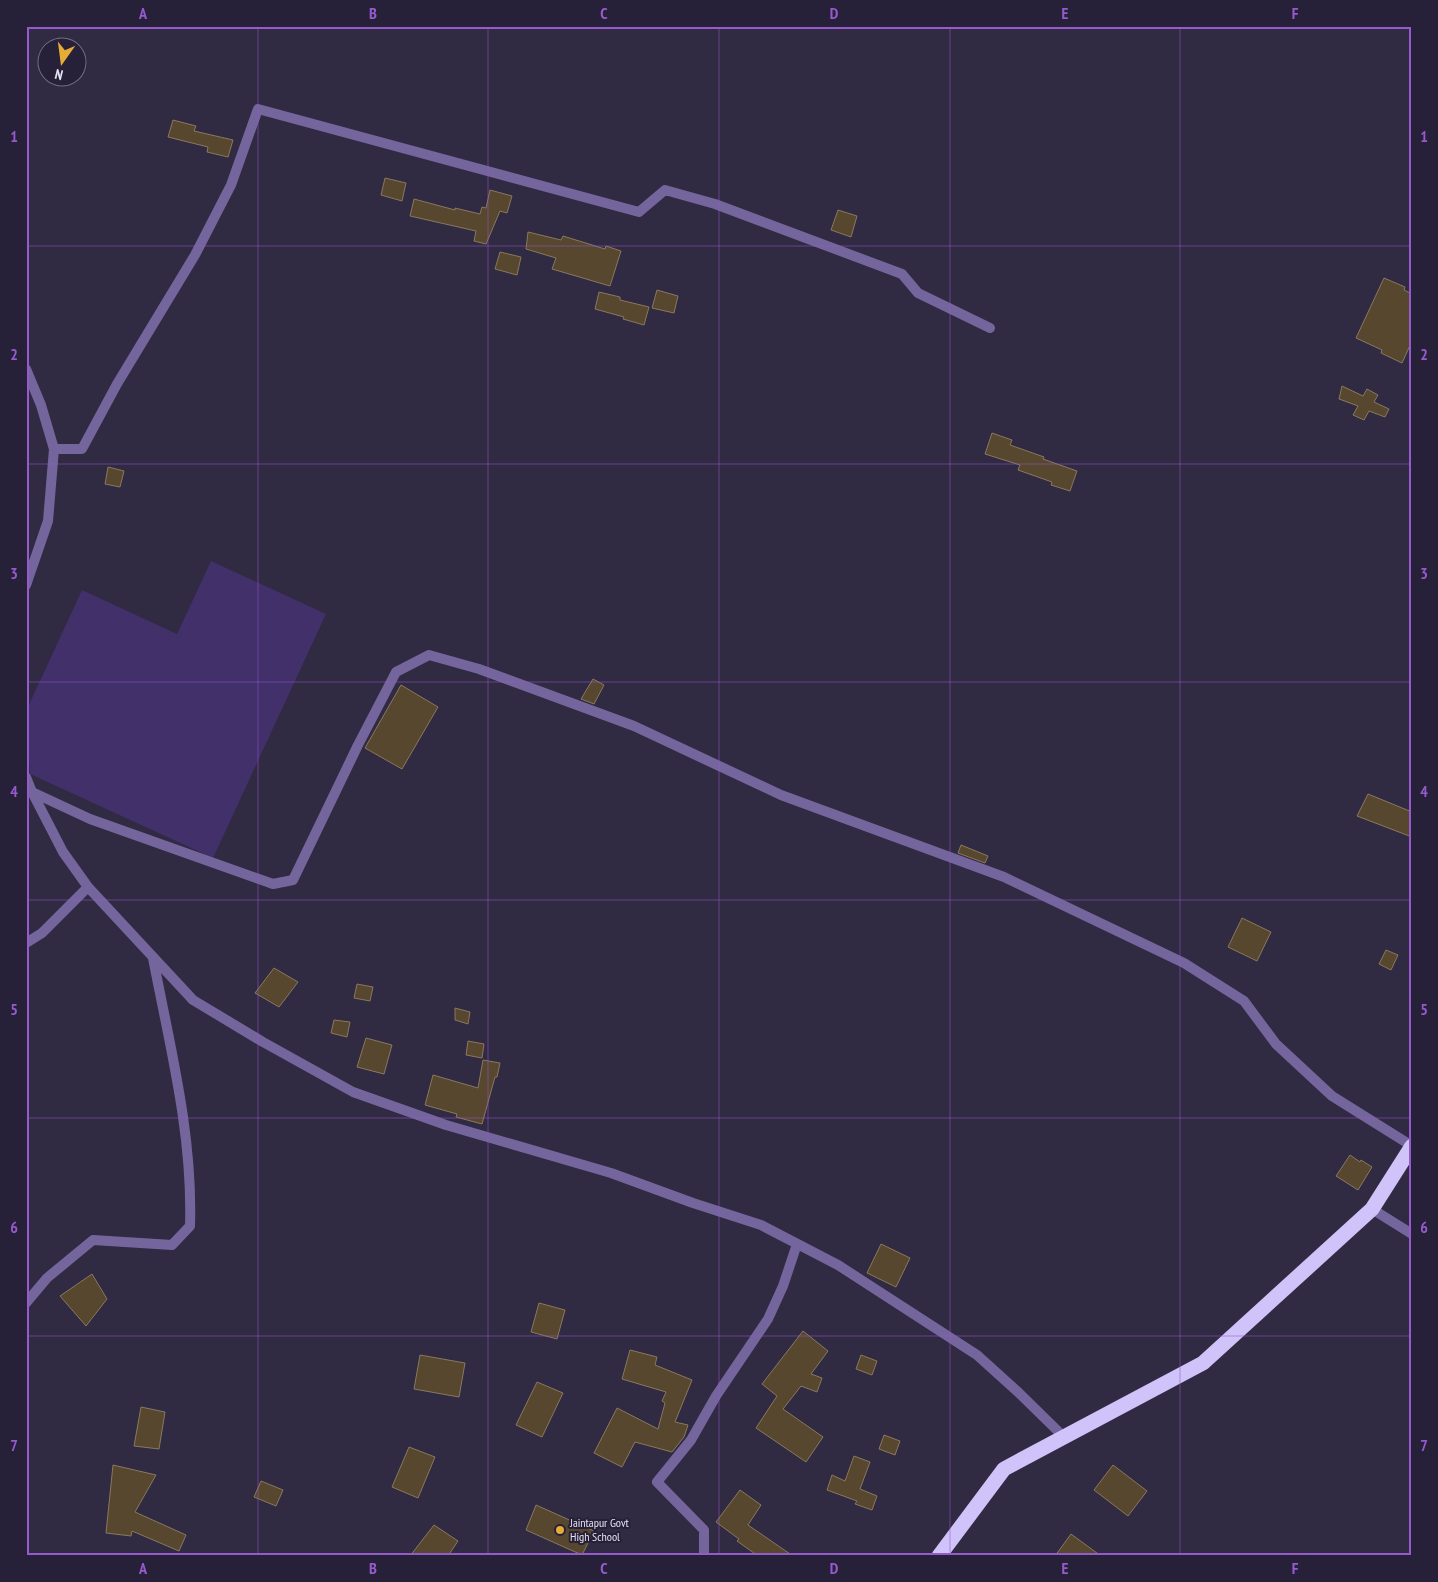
<svg xmlns="http://www.w3.org/2000/svg" width="1438" height="1582" font-family="'PT Sans Narrow',sans-serif">
<style>
.green{fill:#413069}
.building{fill:#56472e;stroke:#89795e}
.lines{fill:none;stroke-linecap:round;stroke-linejoin:round}
.street{stroke:#74669d;stroke-width:10}
.highway{stroke:#cfc3f9;stroke-width:15}
.grid{fill:none;stroke:#965acc;stroke-width:1;stroke-opacity:0.55}
.poi-dot{fill:#e7ac37;stroke:#262038;stroke-width:2}
.labels{text-anchor:middle;stroke-width:4;stroke-linejoin:round;paint-order:stroke}
.poi-label{font-size:12px;fill:#e5e2f2;stroke:#262038;text-anchor:start}
.neatline{fill:none;stroke:#965acc;stroke-width:2}
.grid-label{font-size:16px;text-anchor:middle;font-weight:bold;fill:#965acc}
</style>
<rect width="100%" height="100%" fill="#302a42"/>
<path class="green" d="M211,561l115,53 -113,244 -183,-84 -4,-54v-9l56,-121 95,44z"/>
<path class="building" d="M173,120l23,6 -2,5 39,9 -5,17 -21,-5 1,-5 -40,-10z
M385,178l21,5 -4,18 -21,-6z
M490,190l22,6 -5,17 -7,-2 -14,33 -12,-3 2,-10 -66,-15 4,-17 41,11v-2l25,6 2,-7 4,1z
M838,210l19,6 -6,21 -20,-7z
M528,232l33,8 2,-4 42,13 1,-3 15,5 -11,35 -58,-17 4,-11 -30,-9z
M500,252l21,5 -4,18 -22,-6z
M1384,278l21,9 -1,3 8,4v47l-10,22 -21,-10 1,-3 -26,-12z
M657,290l21,6 -4,17 -22,-5z
M599,292l21,5v3l29,7 -5,18 -21,-6 1,-2 -29,-8z
M1342,386l21,10 4,-7 11,6 -4,7 15,7 -4,8 -16,-6 -5,9 -11,-5 5,-9 -19,-7z
M992,433l20,7 -2,5 34,12 -1,2 34,12 -7,20 -19,-6 1,-3 -34,-12 2,-5 -35,-11z
M108,467l16,4 -4,16 -15,-3z
M593,679l11,6 -10,19 -13,-5z
M401,685l37,22 -36,62 -37,-21z
M1368,794l44,18v25l-55,-21z
M961,845l27,11 -3,7 -27,-10z
M1242,918l29,14 -14,29 -29,-14z
M1386,950l12,5 -7,15 -12,-6z
M274,968l24,14 -19,25 -24,-14z
M357,984l16,3 -3,14 -16,-3z
M455,1008l15,4 -2,12 -13,-4z
M334,1020l16,2 -3,15 -16,-4z
M366,1038l26,7 -8,29 -27,-7z
M468,1041l16,3 -2,14 -16,-3z
M483,1060l17,3 -3,14h-2l-13,47 -26,-7 1,-3 -32,-9 8,-30 45,13z
M1350,1155l10,7 1,-2 11,7 -14,23 -22,-14z
M881,1244l29,14 -14,29 -29,-14z
M92,1274l15,25 -21,27 -26,-30z
M539,1303l26,7 -8,29 -26,-7z
M803,1331l25,20 -17,23 11,4 -5,14 -16,-6 -18,23 40,28 -17,25 -50,-34 21,-32 -15,-12z
M630,1350l27,7 -2,8 37,15 -17,42 13,3 -4,12 -12,15 -37,-10 -13,25 -28,-14 23,-45 41,21 7,-26 -3,-2 4,-9 -44,-13z
M420,1355l45,8 -6,34 -45,-8z
M861,1355l16,6 -5,14 -16,-6z
M537,1382l26,11 -21,44 -26,-12z
M141,1407l24,5 -6,37 -25,-3z
M884,1435l16,6 -5,14 -16,-6z
M409,1447l26,10 -17,41 -26,-11z
M854,1456l16,6 -10,27 17,7 -5,14 -17,-6 2,-3 -30,-11 5,-15 13,6z
M113,1465l43,10 -21,37 51,23 -7,16 -47,-20 -1,5 -25,-3z
M1113,1465l34,26 -19,25 -34,-26z
M261,1481l22,9 -7,16 -22,-9z
M740,1490l21,15 -13,20 45,31h-35l-21,-15 2,-2 -23,-17z
M536,1505l58,26 -12,24 -56,-25z
M434,1525l24,16 -10,15h-38z
M1071,1534l30,22h-46z"/>
<g class="lines">
<path class="street" d="M26,369l15,36 13,44 -6,72 -22,64
M54,449h28l35,-65 78,-129 36,-70 27,-76 381,103 26,-22 50,14 187,70 16,19 72,35
M26,777l6,15 31,60 25,35 105,113 70,42 90,50 93,33 165,48 82,30 68,22 77,40 139,90 41,37 46,45
M32,792l58,27 183,65 20,-4 65,-135 38,-73 33,-17 50,14 155,57 147,69 223,82 180,86 60,38 32,43 56,52 80,50
M26,943l16,-10 46,-46
M1372,1209l40,25
M26,1303l21,-25 46,-38 79,5 18,-19c3,-91 -20,-179 -37,-268
M704,1556v-26l-47,-48 34,-42 25,-44 52,-77 15,-33 14,-42"/>
<path class="highway" d="M939,1556l65,-87 199,-106 169,-154 40,-63"/>
</g>
<path class="grid" d="M258,26v1530M488,26v1530M719,26v1530M950,26v1530M1180,26v1530M26,246h1386M26,464h1386M26,682h1386M26,900h1386M26,1118h1386M26,1336h1386"/>
<circle class="poi-dot" cx="560" cy="1530" r="5"/>
<g class="labels">
<g class="poi-label">
<text x="570" y="1527">Jaintapur Govt<tspan x="570" dy="14">High School</tspan></text>
</g>
</g>
<rect width="1438" height="1582" fill="none" stroke="#262038" stroke-width="55"/>
<g transform="translate(62 62) rotate(194)"><circle r="24" fill="#262038" stroke="#726e82"/>
<path d="M0-4L9 19L0 12L-9 19Z" fill="#e7ac37"/>
<text y="-8" font-size="14" font-weight="bold" text-anchor="middle" fill="#e5e2f2">N</text>
</g>
<rect x="28" y="28" width="1382" height="1526" class="neatline"/>
<g class="grid-label">
<text x="143" y="19">A</text>
<text x="373" y="19">B</text>
<text x="604" y="19">C</text>
<text x="834" y="19">D</text>
<text x="1065" y="19">E</text>
<text x="1295" y="19">F</text>
<text x="14" y="142">1</text>
<text x="1424" y="142">1</text>
<text x="14" y="360">2</text>
<text x="1424" y="360">2</text>
<text x="14" y="579">3</text>
<text x="1424" y="579">3</text>
<text x="14" y="797">4</text>
<text x="1424" y="797">4</text>
<text x="14" y="1015">5</text>
<text x="1424" y="1015">5</text>
<text x="14" y="1233">6</text>
<text x="1424" y="1233">6</text>
<text x="14" y="1451">7</text>
<text x="1424" y="1451">7</text>
<text x="143" y="1574">A</text>
<text x="373" y="1574">B</text>
<text x="604" y="1574">C</text>
<text x="834" y="1574">D</text>
<text x="1065" y="1574">E</text>
<text x="1295" y="1574">F</text>
</g>
</svg>
